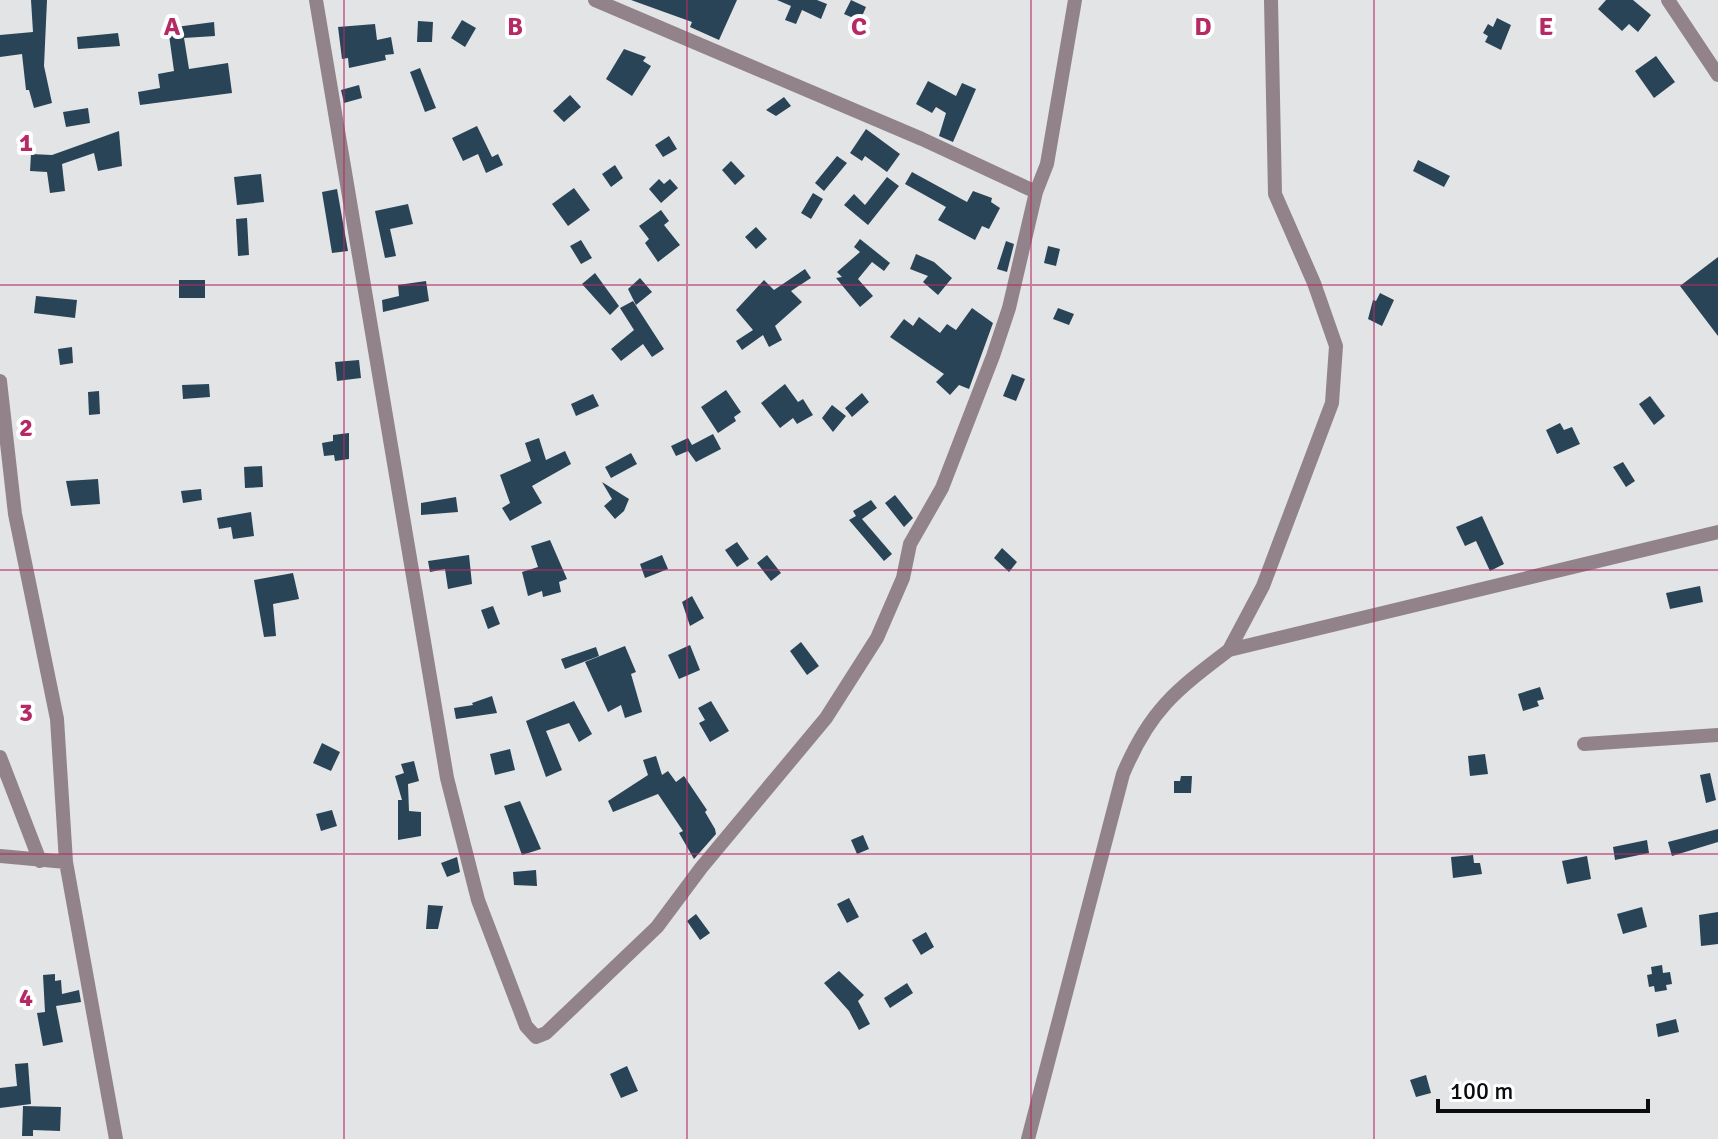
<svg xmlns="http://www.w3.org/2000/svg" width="1718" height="1139" font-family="Signika,sans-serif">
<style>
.building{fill:#2a4457}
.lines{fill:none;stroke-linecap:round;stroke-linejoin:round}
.minor{stroke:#92838b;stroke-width:14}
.grid{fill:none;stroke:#b52a65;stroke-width:2;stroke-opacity:0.55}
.grid-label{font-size:26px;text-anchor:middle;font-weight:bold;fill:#b52a65;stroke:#fff;stroke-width:8;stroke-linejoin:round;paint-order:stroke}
</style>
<rect width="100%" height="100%" fill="#e2e4e6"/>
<path class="building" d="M31,0h16l-3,66 8,37 -18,5 -5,-18h-3l-4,-36 -22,3v-22l33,-3z
M631,0h106l-18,40 -29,-13 2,-5z
M777,0h40l10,4 -6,15 -19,-9 -6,14 -11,-4 6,-14z
M851,0l15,7 -6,14 -16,-7z
M1606,0h27l18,15 -13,17 -9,-8 -7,7 -24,-22z
M1497,18l14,7 -10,25 -16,-8 3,-6 -5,-3 5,-9 5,3z
M462,20l14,8 -11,19 -14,-9z
M418,21l15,1 -1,20h-15z
M214,22l1,14 -31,2 5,31 39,-6 4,30 -92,12 -2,-13 22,-4 -2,-14 16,-3 -6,-43z
M375,24l2,16 14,-3 3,17 -9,1 1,5 -37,8 -1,-10 -6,1 -4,-32z
M118,33l2,13 -42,3 -1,-12z
M624,49l22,8 -3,4 8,5 -19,30 -26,-17z
M1656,56l19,26 -21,16 -19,-27z
M420,68l16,40 -11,4 -15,-40z
M928,81l28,15 6,-13 14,6 -23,53 -14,-6 7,-23 -10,-6 -4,6 -16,-9z
M359,85l3,13 -18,5 -3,-13z
M570,95l11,12 -17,15 -11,-11z
M784,97l7,9 -15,10 -10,-6z
M88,108l2,15 -24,4 -3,-15z
M477,126l15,31 6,-3 5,11 -17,8 -8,-19 -15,7 -11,-23z
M866,129l34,25 -13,18 -22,-16 -3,5 -12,-8z
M119,131l3,35 -24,5 -4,-18 -32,11 3,27 -15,2 -3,-21 -17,-1 1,-17 21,1z
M669,136l8,13 -14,8 -8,-12z
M837,156l10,7 -23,28 -9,-8z
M1418,160l32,16 -6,11 -31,-16z
M731,161l14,15 -10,9 -13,-15z
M615,165l8,13 -12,9 -9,-13z
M912,172l55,30 6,-11 19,7 -1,4 9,6 -11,21 -7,-3 -7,14 -37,-20 8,-13 -41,-23z
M261,174l3,28 -27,3 -3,-28z
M887,177l12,9 -31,39 -24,-20 10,-11 11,11z
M659,179l5,5 6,-5 8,9 -17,15 -12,-14z
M574,188l16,22 -22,16 -16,-22z
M337,189l11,62 -16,2 -10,-61z
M813,193l10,6 -12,20 -10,-6z
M408,204l5,20 -23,5 6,27 -11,2 -10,-47z
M661,210l8,11 -5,4 16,20 -22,17 -13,-19 4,-4 -10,-13z
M247,218l2,37 -11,1 -2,-37z
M756,227l11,12 -11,10 -11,-12z
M860,239l30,24 -6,8 -12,-9 -14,17 15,17 -13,11 -24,-29 6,-1 -5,-5 23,-20 -6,-5z
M581,240l11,18 -11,6 -11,-18z
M1006,241l8,3 -7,28 -10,-3z
M1048,246l12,3 -4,17 -12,-3z
M916,254l18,8 18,16 -14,17 -15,-13 5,-6 -18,-7z
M1718,257v79l-38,-50z
M805,269l6,9 -20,13 11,11 -27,24 7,14 -13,7 -6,-12 -21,15 -6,-9 17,-11 -17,-20 28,-30 10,10z
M595,273l24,33 -9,9 -28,-31z
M640,278l12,14 -16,13 -8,-16z
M179,280h26v18h-26z
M426,281l3,20 -46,11 -1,-12 17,-4 -1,-11z
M1380,293l14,7 -12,26 -14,-7 5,-19 3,1z
M36,296l41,4 -2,18 -41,-5z
M633,301l31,48 -12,8 -9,-13 -22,17 -10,-12 23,-19 -14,-22z
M972,308l21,15 -24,66 -10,-4 -9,10 -14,-13 8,-8 -54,-37 14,-18 9,7 6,-9 21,16 7,-9 9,6z
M1058,308l16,6 -5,11 -16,-6z
M72,347l1,16 -13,2 -2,-16z
M359,360l2,18 -24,3 -2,-19z
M1012,374l13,5 -9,22 -13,-5z
M209,384l1,13 -27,2 -1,-14z
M785,384l13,18 5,-3 10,16 -16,9 -4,-6 -13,10 -19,-25z
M726,390l15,22 -7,5 2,4 -18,12 -17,-26z
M99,391l1,23 -11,1 -1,-23z
M862,393l7,9 -17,15 -7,-9z
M593,394l6,12 -23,10 -5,-12z
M1650,396l15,20 -11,9 -15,-21z
M832,405l14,11 -13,16 -11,-14z
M1560,423l4,7 8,-3 8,17 -23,10 -11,-24z
M349,433v26l-14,2 -1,-6 -10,1 -2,-13 11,-2v-6z
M713,434l8,15 -25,13 -8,-11 -12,5 -5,-10 17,-8 4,7z
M539,438l7,22 19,-9 6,13 -39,22 10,17 -32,18 -8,-13 8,-5 -10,-28 31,-14 -6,-18z
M631,453l6,11 -26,14 -6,-11z
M1623,462l12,19 -9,6 -13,-20z
M262,466l1,21 -18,1 -1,-21z
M98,479l2,25 -29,2 -5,-25z
M602,482l27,17 -5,12 -9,8 -11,-13 8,-7z
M201,489l1,11 -19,3 -2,-12z
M895,495l18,23 -9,9 -19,-24z
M456,497l2,15 -37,3v-12z
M871,500l6,8 -15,11 30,35 -8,7 -35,-41 7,-4 -3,-5z
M251,512l3,24 -21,3 -2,-12 -12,2 -2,-11z
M1482,516l22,48 -14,7 -14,-30 -11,5 -9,-19z
M550,540l17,39 -8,3 2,10 -18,5 -1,-6 -14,5 -6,-24 16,-5 -7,-21z
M737,542l12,17 -12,8 -12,-17z
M1002,548l15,14 -8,10 -15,-14z
M469,555l3,29 -24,5 -3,-20 -15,3 -2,-11z
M662,555l6,14 -23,9 -5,-14z
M767,555l14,18 -10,8 -14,-18z
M293,573l6,26 -26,5 3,32 -12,1 -10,-57z
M1700,586l3,16 -33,7 -4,-16z
M692,596l12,22 -14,8 -8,-24z
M493,606l7,18 -12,5 -7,-19z
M801,642l18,24 -12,9 -17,-24z
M690,645l10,25 -21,9 -11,-24z
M625,646l11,26 -5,2 11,38 -17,6 -4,-13 -13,7 -23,-50z
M596,647l3,9 -34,13 -4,-10z
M1540,687l4,12 -7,2 2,5 -16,5 -5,-17z
M492,696l5,17 -41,6 -2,-11 19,-3 -1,-2z
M574,701l18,33 -13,8 -10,-19 -23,8 16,39 -16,7 -20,-56z
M711,701l18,30 -19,11 -11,-19 6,-3 -7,-12z
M322,743l18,9 -9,19 -18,-8z
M510,749l5,21 -20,5 -5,-21z
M1485,754l3,20 -18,2 -2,-20z
M656,756l6,19 6,-4 8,11 8,-6 23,34 -2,2 10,17 1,5 -22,25 -15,-26 4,-2 -25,-37 -45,18 -5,-11 40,-26 -5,-15z
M414,761l5,20 -11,3 1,27 12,1v24l-23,4v-40h4l-7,-24 9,-3 -3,-9z
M1710,773l6,27 -10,3 -6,-28z
M1181,776h11l-1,17h-17v-12h6z
M520,801l21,48 -19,6 -18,-49z
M332,810l5,16 -16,5 -5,-17z
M1718,829v13l-46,14 -4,-14z
M863,835l6,14 -12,5 -6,-14z
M1647,840l2,13 -34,7 -2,-13z
M1473,855l1,8h6l2,11 -29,4 -2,-21z
M1587,856l4,23 -24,5 -5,-23z
M457,857l3,15 -13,5 -6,-14z
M536,870l1,16 -23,-1 -1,-13z
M849,898l10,19 -12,6 -10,-19z
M428,905l15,1 -5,23h-12z
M1642,907l5,20 -24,7 -6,-20z
M1718,912v32l-17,2 -2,-31z
M696,914l14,19 -10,7 -13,-19z
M926,932l8,15 -13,8 -9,-15z
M1662,965l1,8 7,-1 2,12 -6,1 1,5 -12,2 -1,-6 -5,1 -2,-12 5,-1 -1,-7z
M839,971l25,24 -6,6 12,23 -11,6 -10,-19 -25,-28z
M55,974v7l6,-1 1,14 17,-4 2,12 -25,4 7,36 -20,4 -6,-33 8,-1 -2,-37z
M907,983l6,10 -23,15 -6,-10z
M1676,1019l3,13 -21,5 -2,-13z
M28,1063l3,41 -31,4v-20l17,-2 -2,-22z
M627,1066l11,25 -17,7 -11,-24z
M1426,1075l5,18 -15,4 -6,-17z
M23,1106l38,1 -1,24 -27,-1v6h-11z"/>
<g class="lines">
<path class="minor" d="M316,0l131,778 31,122 48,126 10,11 10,-4 111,-106 44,-59 125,-150 51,-80 26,-60 7,-34 32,-56 51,-132 16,-48 27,-116 -114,-53 -327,-139
M1668,0l50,75
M1036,192l11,-28 28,-164
M0,381l15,133 42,205 9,143 50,277
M1229,650l34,-64 69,-183 4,-57 -22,-63 -39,-89 -4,-194
M1584,744l134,-9
M0,757l40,104
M0,856l66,6
M1028,1139l95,-365c27,-64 52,-83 106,-124l489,-118"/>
</g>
<path class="grid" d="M344,0v1139M687,0v1139M1031,0v1139M1374,0v1139M0,285h1718M0,570h1718M0,854h1718"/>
<g class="grid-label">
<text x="172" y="35">A</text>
<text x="515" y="35">B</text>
<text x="859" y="35">C</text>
<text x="1203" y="35">D</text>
<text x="1546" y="35">E</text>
<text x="26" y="151">1</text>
<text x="26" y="436">2</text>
<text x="26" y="721">3</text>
<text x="26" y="1006">4</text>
</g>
<path d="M1438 1099v12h210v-12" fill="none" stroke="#0b0c0d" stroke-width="4"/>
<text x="1450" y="1099" font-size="24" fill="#0b0c0d" stroke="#ffffff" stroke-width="6" paint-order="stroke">100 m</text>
</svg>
